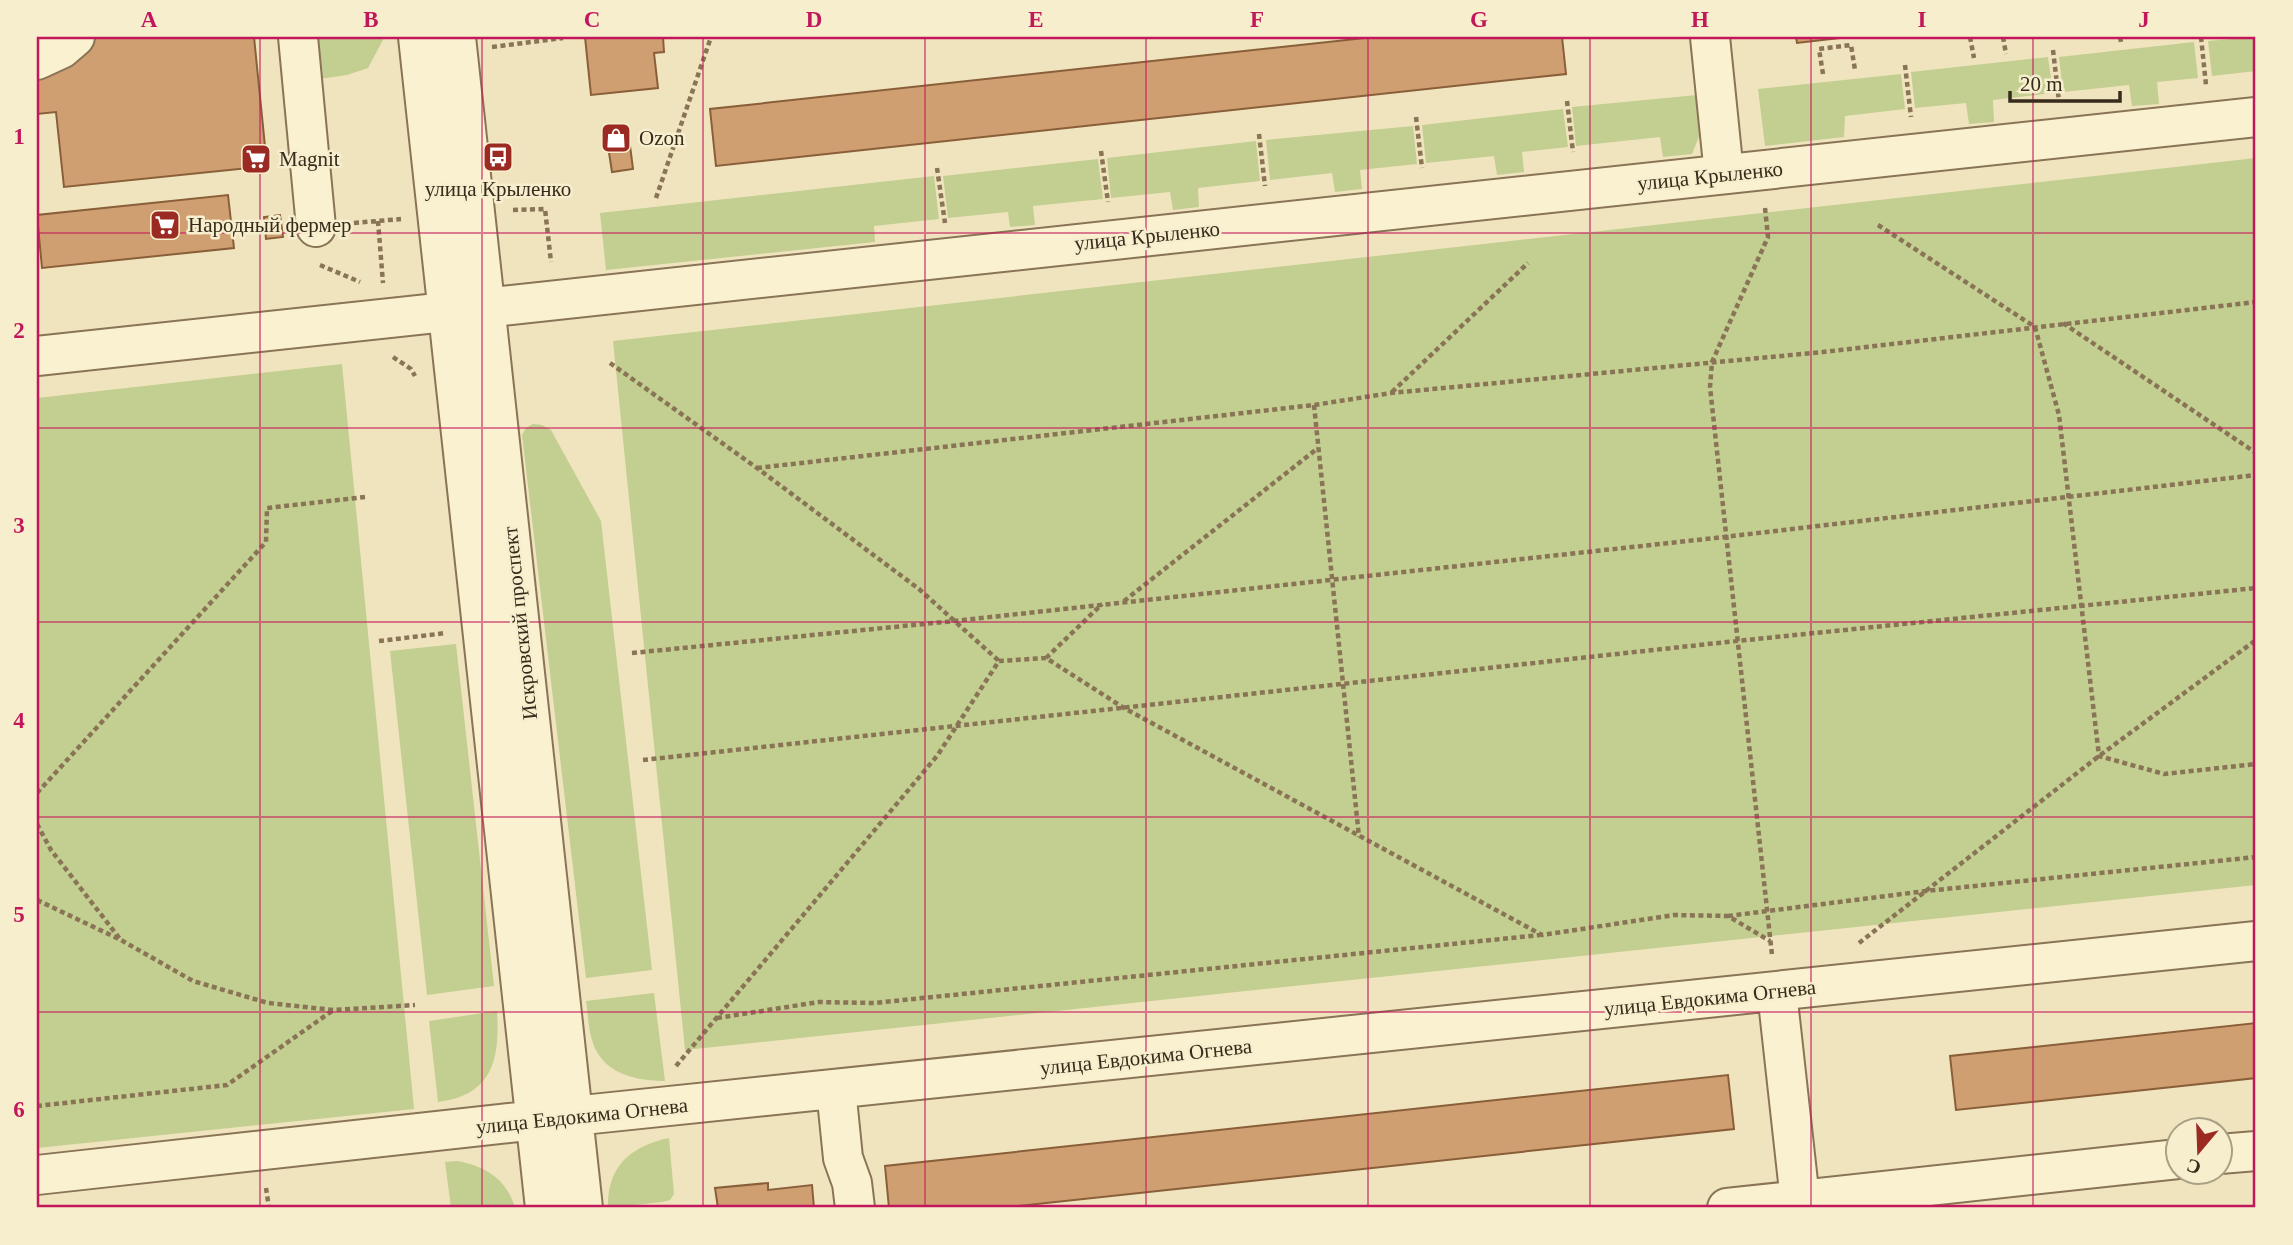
<svg xmlns="http://www.w3.org/2000/svg" width="2293" height="1245" font-family="'Times New Roman',serif">
<style>
.green{fill:#c3ce91}
.building{fill:#d09f71;stroke:#895f3a;stroke-width:2}
.lines{fill:none;stroke-linecap:round;stroke-linejoin:round}
.minor-casing{stroke:#897456;stroke-width:42}
.path{stroke:#897456;stroke-width:4.5;stroke-dasharray:5 3.5;stroke-linecap:butt}
.minor{stroke:#faf1d1;stroke-width:38}
.grid{fill:none;stroke:#c2185b;stroke-width:2;stroke-opacity:0.55}
.labels{text-anchor:middle;stroke-width:5;stroke-linejoin:round;paint-order:stroke}
.poi-label{font-size:21px;fill:#372b1b;stroke:#f7eece;text-anchor:start}
.street-label{font-size:21px;fill:#372b1b;stroke:#f7eece}
.neatline{fill:none;stroke:#c2185b;stroke-width:2.5}
.grid-label{font-size:23px;text-anchor:middle;font-weight:bold;fill:#c2185b}
</style>
<rect width="100%" height="100%" fill="#f0e4be"/>
<path class="green" d="M314,37h70v1l-16,30 -21,7 -28,4z
M2256,37v34l-44,5 -4,-35z
M2194,42l4,36 -41,4 2,22 -27,2 -3,-21 -66,7 -4,-35z
M2048,57l5,36 -60,7 1,22 -25,2 -3,-21 -51,5 -4,-36z
M1901,74l4,35 -60,7 -1,21 -79,9 -7,-57z
M1697,95l3,39 -8,20 -29,3 -3,-20 -84,9 -4,-39z
M1563,109l5,38 -46,5 2,20 -27,3 -3,-19 -68,7 -4,-38z
M1413,126l4,38 -57,6 2,19 -27,3 -3,-19 -62,7 -4,-40z
M1256,141l4,40 -62,7 1,19 -26,3 -3,-18 -59,6 -4,-40z
M2256,158v727l-1571,165 -72,-709z
M1098,159l5,40 -70,7 2,19 -25,2 -2,-15 -60,6 -5,-42z
M934,176l5,43 -65,7 1,16 -269,28 -6,-57z
M342,364l72,745 -377,39v-750z
M533,424l9,1 9,5 50,91 51,449 -66,8 -64,-543 4,-7z
M456,644l38,342 -67,9 -37,-344z
M654,993l11,88c-30,0 -64,-8 -73,-41 -4,-12 -4,-27 -6,-39z
M497,1011c3,48 -4,84 -59,91l-9,-81z
M669,1138l5,56 -4,6 -8,2 -54,6c-1,-42 23,-62 61,-70z
M457,1161c28,5 50,18 58,47h-64l-6,-46z"/>
<path class="building" d="M55,37h199l13,129 -203,21 -8,-75 -19,2v-68z
M585,37h78l1,15 -10,1 4,35 -67,7z
M1374,37h188l4,37 -850,92 -6,-57z
M1796,37h53l-52,6z
M628,130l5,39 -21,3 -6,-39z
M228,195l6,53 -192,20 -5,-53z
M280,215l3,22 -17,2 -2,-22z
M2256,1023v55l-300,32 -6,-54z
M1728,1075l6,54 -734,79h-111l-4,-42z
M768,1183v7l44,-5 2,23h-96l-3,-20z"/>
<g class="lines">
<g class="minor-casing">
<path id="minor" d="M298,37l18,190
M418,37l127,1171
M456,37l127,1171
M1710,37l14,137
M37,60l24,-11 14,-12
M37,356l2219,-239
M1777,992l23,208
M836,1089l7,69 9,25 3,25
M2220,1154l36,-3
M37,1175l536,-59 1683,-175
M1727,1208l451,-49"/>
</g>
<path class="path" d="M1970,37l4,21
M2003,37l3,17
M2120,37l1,5
M2153,37v2
M2201,37l5,48
M492,47l71,-9
M2053,50l6,51
M1905,65l6,52
M1823,74l-4,-25 32,-4 4,25
M1567,101l6,51
M1416,117l6,51
M1259,134l6,52
M1101,151l7,51
M937,168l8,55
M656,198l55,-161
M1765,208l3,29 -56,125 -2,25 62,568
M513,210l32,-1 6,53
M378,221l5,62
M354,223l47,-4
M1878,225l157,102 24,88 40,341 65,18 92,-10
M320,265l40,17
M2063,323l193,130
M393,357l18,12 4,7
M610,363l147,105 162,121 80,72
M1392,392l136,-129
M1314,405l45,432
M757,468l557,-63 77,-12 432,-41 433,-50
M1124,601l194,-153
M379,641l67,-8
M632,653l322,-32 761,-83 541,-63
M1046,658l56,-54
M643,760l1084,-118 529,-54
M37,793l229,-251 1,-34 98,-11
M37,824l14,26 69,89
M37,900l84,40 72,41 75,22 65,7 82,-5
M1728,916l198,-25 330,-34
M1859,943l240,-187 157,-116
M717,1018l102,-16 55,1 666,-68
M676,1066l261,-310 62,-95 47,-3 78,50 418,227 132,-20 54,1 42,25
M37,1106l190,-21 105,-74
M266,1188l3,20"/>
<use href="#minor" class="minor"/>
</g>
<path class="grid" d="M260,37v1171M482,37v1171M703,37v1171M925,37v1171M1146,37v1171M1368,37v1171M1590,37v1171M1811,37v1171M2033,37v1171M37,233h2219M37,428h2219M37,622h2219M37,817h2219M37,1012h2219"/>
<defs>
<g id="shop-square" transform="scale(1.575)"><rect x="-9" y="-9" width="18" height="18" rx="4" fill="#9b2a23" stroke="#f7eece"/><path d="M-5-2.5h2.3a2.7 3.5 0 0 1 5.4 0H5L5.5 6h-11ZM-1.5-2.5h3a1.5 2.3 0 0 0-3 0Z" fill="#fff"/></g>
<g id="bus-square" transform="scale(1.575)"><rect x="-9" y="-9" width="18" height="18" rx="4" fill="#9b2a23" stroke="#f7eece"/><path d="M-5-6H5V4H4V6H2V4H-2V6H-4V4H-5ZM-3.5-4V0h7V-4ZM-3.5 1.2v1.5H-2V1.2ZM2 1.2v1.5H3.5V1.2Z" fill="#fff"/></g>
<g id="supermarket-square" transform="scale(1.575)"><rect x="-9" y="-9" width="18" height="18" rx="4" fill="#9b2a23" stroke="#f7eece"/><path d="M-6-5.5h2.5l.6 2H6L4.5 2H-2.5L-4.4-4H-6ZM-1.5 3.2a1.3 1.3 0 1 0 .1 0ZM3 3.2a1.3 1.3 0 1 0 .1 0Z" fill="#fff"/></g>
</defs>
<g fill-rule="evenodd">
<use href="#shop-square" x="616" y="138"/>
<use href="#bus-square" x="498" y="157"/>
<use href="#supermarket-square" x="256" y="159"/>
<use href="#supermarket-square" x="165" y="225"/>
</g>
<g class="labels">
<g class="poi-label">
<text x="639" y="145">Ozon</text>
<text x="279" y="166">Magnit</text>
<text x="498" y="196" text-anchor="middle">улица Крыленко</text>
<text x="188" y="232">Народный фермер</text>
</g>
<g class="street-label">
<text transform="translate(1710 176) rotate(-6)" y="7">улица Крыленко</text>
<text transform="translate(1147 236) rotate(-6)" y="7">улица Крыленко</text>
<text transform="translate(520 623) rotate(-96)" y="7">Искровский проспект</text>
<text transform="translate(1710 998) rotate(-6)" y="7">улица Евдокима Огнева</text>
<text transform="translate(1146 1057) rotate(-6)" y="7">улица Евдокима Огнева</text>
<text transform="translate(582 1116) rotate(-6)" y="7">улица Евдокима Огнева</text>
</g>
</g>
<rect width="2293" height="1245" fill="none" stroke="#f7eece" stroke-width="77"/>
<g transform="translate(2199 1151) rotate(199)"><circle r="33" fill="#f7eece" stroke="#aaa086" stroke-width="2"/>
<path d="M0-5L12 26L0 18L-12 26Z" fill="#9b2a23"/>
<text y="-10" font-size="19" font-weight="bold" text-anchor="middle" fill="#372b1b">С</text>
</g>
<path d="M2010 91v10h110v-10" fill="none" stroke="#372b1b" stroke-width="3.5"/>
<text x="2020" y="91" font-size="21" fill="#372b1b" stroke="#f7eece" stroke-width="5" paint-order="stroke">20 m</text>
<rect x="38" y="38" width="2216" height="1168" class="neatline"/>
<g class="grid-label">
<text x="149" y="27">A</text>
<text x="371" y="27">B</text>
<text x="592" y="27">C</text>
<text x="814" y="27">D</text>
<text x="1036" y="27">E</text>
<text x="1257" y="27">F</text>
<text x="1479" y="27">G</text>
<text x="1700" y="27">H</text>
<text x="1922" y="27">I</text>
<text x="2144" y="27">J</text>
<text x="19" y="144">1</text>
<text x="19" y="338">2</text>
<text x="19" y="533">3</text>
<text x="19" y="728">4</text>
<text x="19" y="922">5</text>
<text x="19" y="1117">6</text>
</g>
</svg>
